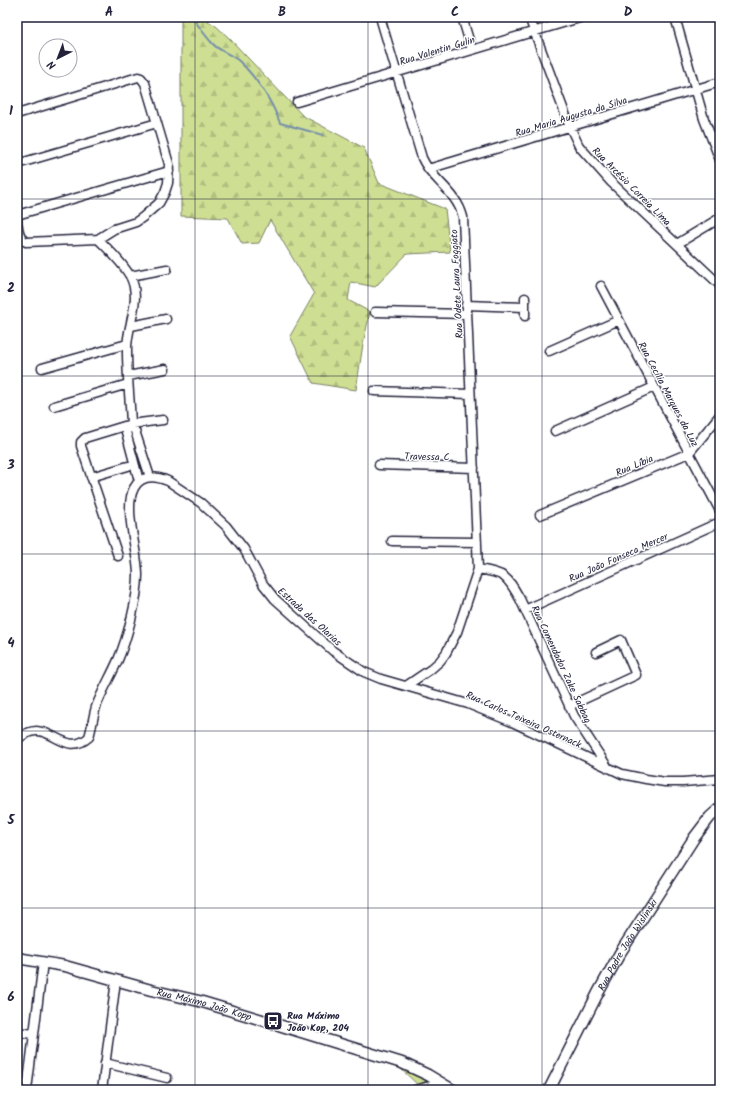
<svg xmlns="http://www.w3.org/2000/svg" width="737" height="1107" font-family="Kalam,sans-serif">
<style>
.grass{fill:#cedf93;stroke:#788067}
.forest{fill:url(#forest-firs);stroke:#788067}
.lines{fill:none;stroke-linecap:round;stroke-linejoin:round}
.stream{stroke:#758eac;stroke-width:2}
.minor-casing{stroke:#22223b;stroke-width:11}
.major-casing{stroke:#22223b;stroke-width:13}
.minor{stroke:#fff;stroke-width:8}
.major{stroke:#fff;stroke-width:10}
.grid{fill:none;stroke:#22223b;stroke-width:1;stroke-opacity:0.55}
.labels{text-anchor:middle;stroke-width:3;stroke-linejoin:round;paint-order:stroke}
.street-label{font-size:10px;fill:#22223b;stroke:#fff}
.poi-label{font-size:10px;font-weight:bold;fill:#22223b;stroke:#fff;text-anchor:start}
.neatline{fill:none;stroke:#22223b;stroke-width:1.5}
.grid-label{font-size:13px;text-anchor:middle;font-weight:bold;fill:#22223b}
</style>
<defs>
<pattern id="forest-firs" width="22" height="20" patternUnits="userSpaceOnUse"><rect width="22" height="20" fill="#cedf93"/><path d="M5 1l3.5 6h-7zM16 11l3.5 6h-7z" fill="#b1bf80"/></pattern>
</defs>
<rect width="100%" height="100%" fill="#fff"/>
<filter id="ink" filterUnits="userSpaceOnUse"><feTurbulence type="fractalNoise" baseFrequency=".025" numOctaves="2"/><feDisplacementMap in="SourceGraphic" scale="8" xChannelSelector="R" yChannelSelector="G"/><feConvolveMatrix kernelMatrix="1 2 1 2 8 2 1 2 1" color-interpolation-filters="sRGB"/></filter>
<g filter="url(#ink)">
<path class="grass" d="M401,1069l10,3 16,9 -9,4z"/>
<path class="forest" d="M181,17h27v4l8,5 13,12 74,78 61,32 15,35 66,26 5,43 -43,2 -32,33 -24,-5 -3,18 22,12 -7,32 -7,46 -43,-7 -23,-47 24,-42 -44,-74 -11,23 -17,1 -14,-26 -47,-2z"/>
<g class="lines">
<path class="stream" d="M192,17c7,9 13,19 21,27 6,7 18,10 26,17 17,16 33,40 41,62l43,12"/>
<g class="minor-casing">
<path id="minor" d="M380,17l42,141c10,23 34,32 41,59l15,352 -21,63 -11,21 -6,8 -9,8 -25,17
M462,17l10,33
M529,17l41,110 9,19 32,36 109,103
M675,17l29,102 16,41
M297,102l286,-85
M17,114l121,-37 3,1 4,5 24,81 -1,19 -3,9 -6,11 -16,14 -7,5 -22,7 -16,10 -72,3c-8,-4 -8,-15 -9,-23
M17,164l140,-41
M428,169l292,-87
M17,215l152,-44
M98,239c11,11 24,23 32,37 13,24 -4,50 -3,75 0,24 3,49 4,73l4,7 15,46
M677,244l43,-26
M130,276l37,-7
M601,286l119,225
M525,298v18
M466,305l59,2
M375,312l92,2
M131,326l35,-7
M549,351l70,-31
M42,368l85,-24
M128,376l37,-7
M374,391l96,3
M54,406l74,-22
M131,424l-5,8 13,49
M555,431l99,-44
M379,465l95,3
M91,477l37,-11
M540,515l149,-62 31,-38
M392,541l85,1
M118,556l-37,-110v-4l4,-4 46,-14 32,-4
M478,569c27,4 29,7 42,30l54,117 34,52
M525,610l195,-88
M569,706l67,-31 -15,-35 -25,12
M17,740c31,-28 45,21 72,-3 3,-10 4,-20 7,-30 6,-16 15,-31 22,-47 9,-21 20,-62 20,-85 0,-24 -15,-67 -4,-87 7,-14 22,-12 34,-7l33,22 25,23 18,23 19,35 12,15 58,52 31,21 17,7 87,25 44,18 110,52 24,5 19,3h18l37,-3
M17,1032l17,2
M105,1063l62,15
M27,1090l16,-128
M102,1090l14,-110
M415,1090l26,-7"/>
</g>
<g class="major-casing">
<g id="major">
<path id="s1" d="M17,958l48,8 86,24 48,11 60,18 143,44 26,12 25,15"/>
<path id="s2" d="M549,1090l49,-97 22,-40 74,-115 16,-21 10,-9"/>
</g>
</g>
<use href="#minor" class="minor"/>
<use href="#major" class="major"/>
</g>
</g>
<path class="grid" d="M195,17v1073M368,17v1073M542,17v1073M17,199h703M17,376h703M17,554h703M17,731h703M17,908h703"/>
<defs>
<g id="bus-square" transform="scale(1)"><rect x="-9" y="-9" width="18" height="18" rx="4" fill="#22223b" stroke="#fff"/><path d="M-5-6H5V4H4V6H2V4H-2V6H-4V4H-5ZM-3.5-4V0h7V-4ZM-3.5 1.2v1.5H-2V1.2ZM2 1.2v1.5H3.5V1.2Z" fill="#fff"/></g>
</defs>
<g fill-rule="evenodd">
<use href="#bus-square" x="273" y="1021"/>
</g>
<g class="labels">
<g class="street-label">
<text transform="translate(437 50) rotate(-17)" y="4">Rua Valentin Gulin</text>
<text transform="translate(571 116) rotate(-17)" y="4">Rua Maria Augusta da Silva</text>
<text transform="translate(632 186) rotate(45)" y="4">Rua Arcésio Correia Lima</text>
<text transform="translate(456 284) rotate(-93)" y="4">Rua Odete Laura Foggiato</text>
<text transform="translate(669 394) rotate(62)" y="4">Rua Cecília Marques da Luz</text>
<text transform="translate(427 456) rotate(1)" y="4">Travessa C</text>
<text transform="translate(634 465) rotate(-23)" y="4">Rua Líbia</text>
<text transform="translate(618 557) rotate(-24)" y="4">Rua João Fonseca Mercer</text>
<text transform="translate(310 616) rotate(42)" y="4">Estrada das Olarias</text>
<text transform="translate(562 664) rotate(65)" y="4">Rua Comendador Zake Sabbag</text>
<text transform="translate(524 719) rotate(24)" y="4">Rua Carlos Teixeira Osternack</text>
<text dy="4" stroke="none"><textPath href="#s2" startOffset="165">Rua Padre João Wislinski</textPath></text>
<text dy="4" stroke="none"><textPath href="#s1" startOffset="193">Rua Máximo João Kopp</textPath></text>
</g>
<g class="poi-label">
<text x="287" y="1019">Rua Máximo<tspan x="287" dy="12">João Kop, 204</tspan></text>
</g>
</g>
<rect width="737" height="1107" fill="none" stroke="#fff" stroke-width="44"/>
<g transform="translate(58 58) rotate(222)"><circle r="19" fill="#ffffff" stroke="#a7a7b1"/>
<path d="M0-3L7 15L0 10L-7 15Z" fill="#22223b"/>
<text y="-6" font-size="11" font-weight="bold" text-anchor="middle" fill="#22223b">N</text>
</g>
<rect x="22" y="22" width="693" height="1063" class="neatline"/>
<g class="grid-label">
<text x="109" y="16">A</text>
<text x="282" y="16">B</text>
<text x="455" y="16">C</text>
<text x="628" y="16">D</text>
<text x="11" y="115">1</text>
<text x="11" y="292">2</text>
<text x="11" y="469">3</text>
<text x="11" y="647">4</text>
<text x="11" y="824">5</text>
<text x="11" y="1001">6</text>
</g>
</svg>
